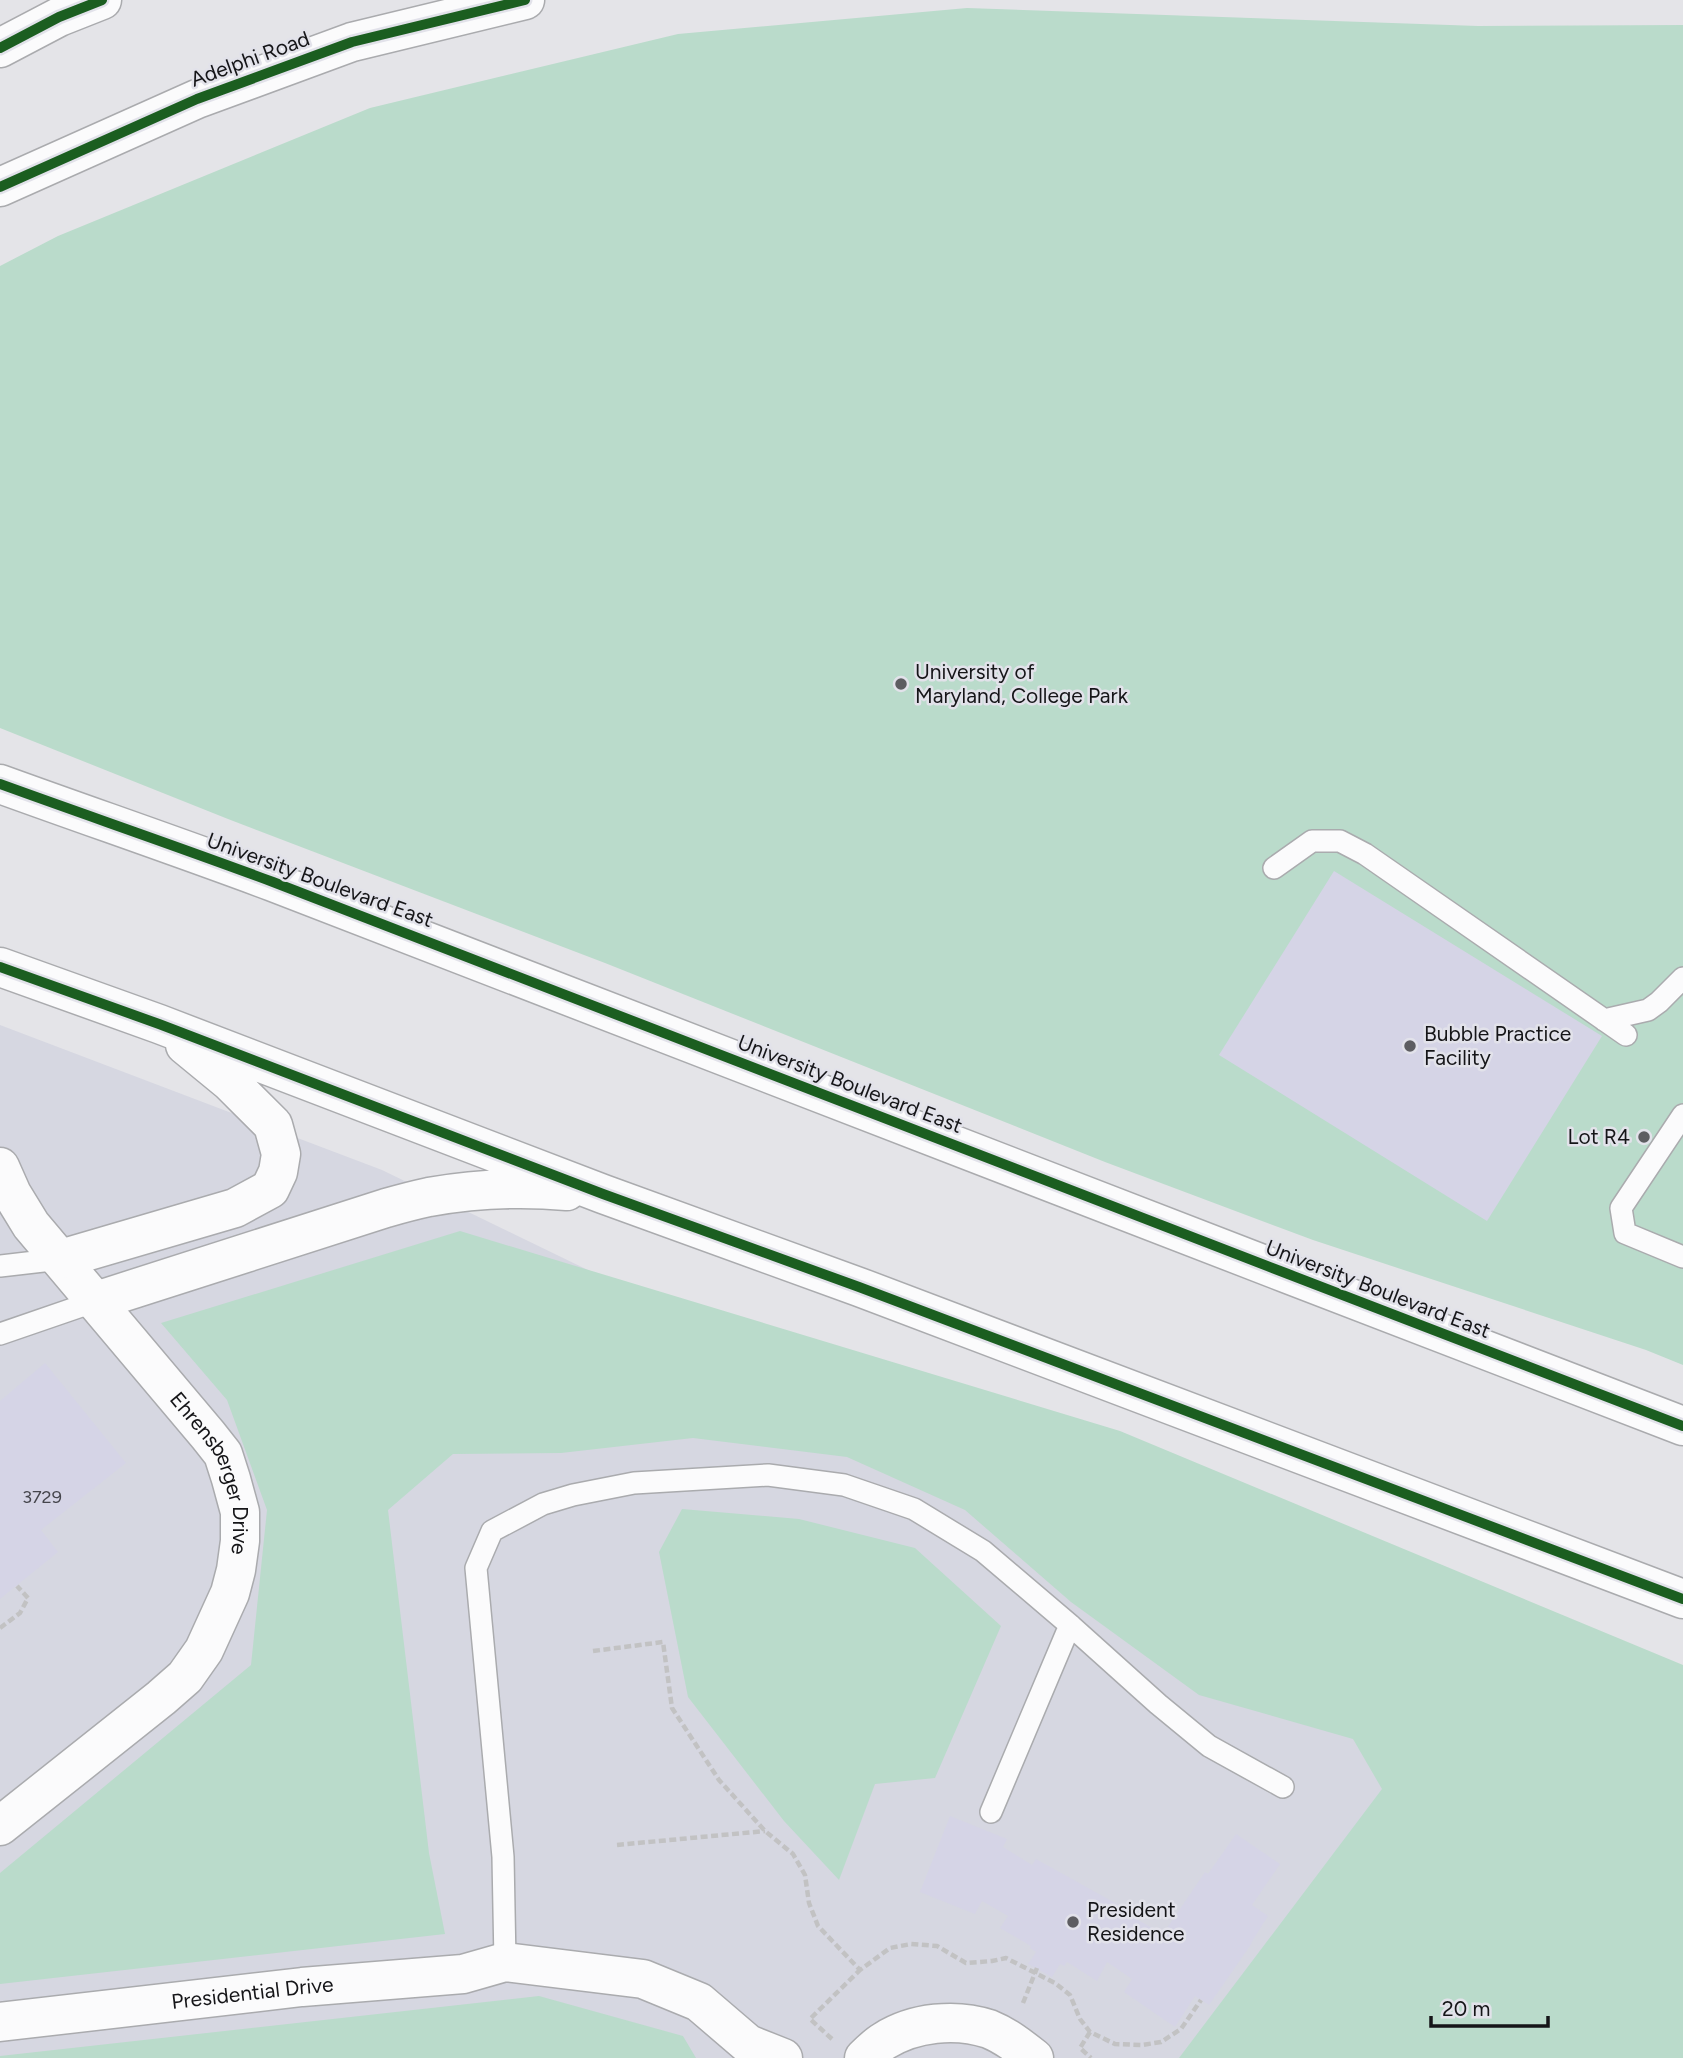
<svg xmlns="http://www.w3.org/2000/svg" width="1683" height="2058" font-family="Figtree,sans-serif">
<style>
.built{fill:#d6d7e1}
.green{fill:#badbcb}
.building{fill:#d5d4e6}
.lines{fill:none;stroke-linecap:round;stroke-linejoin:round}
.lane-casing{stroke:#aaabae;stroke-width:24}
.street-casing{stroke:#aaabae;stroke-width:41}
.secondary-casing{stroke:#aaabae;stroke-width:41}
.primary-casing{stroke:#aaabae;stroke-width:41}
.path{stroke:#c2c2c3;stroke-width:4.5;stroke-dasharray:7 3.5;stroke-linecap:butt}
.lane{stroke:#fbfbfc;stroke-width:21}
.street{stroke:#fbfbfc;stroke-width:38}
.secondary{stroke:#fbfbfc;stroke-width:38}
.primary{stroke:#fbfbfc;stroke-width:38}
.cycleway-casing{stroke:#e2e2ea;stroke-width:15}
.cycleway{stroke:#1b5e20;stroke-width:10}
.poi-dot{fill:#5d5d61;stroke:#e2e2ea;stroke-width:2.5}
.labels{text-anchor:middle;stroke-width:5;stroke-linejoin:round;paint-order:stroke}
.number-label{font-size:18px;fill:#45454c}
.street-label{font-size:21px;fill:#151518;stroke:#e2e2ea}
.poi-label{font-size:21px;fill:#151518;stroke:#e2e2ea;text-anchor:start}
</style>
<rect width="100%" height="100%" fill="#e4e4e8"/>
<path class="built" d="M0,1025l382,145 383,186 516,194 402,508h-1683z"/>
<path class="green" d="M967,8l511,18 205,-1v1340l-37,-15 -333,-110 -208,-78 -500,-199 -377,-144 -228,-91v-462l58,-30 312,-128 308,-74z
M460,1231l660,200 563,234v393h-504l203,-269 -29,-50 -154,-44 -128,-93 -106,-92 -118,-53 -154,-19 -132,15 -108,1 -65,56 41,343 16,81 -445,50v-111l251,-208 16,-155 -40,-110 -66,-77z
M682,1509l117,10 116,29 86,78 -66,152 -60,6 -36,96 -55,-59 -96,-124 -29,-145z
M539,1996l144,40 13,22h-696v-2z"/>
<path class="building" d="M1334,871l268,165 -115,185 -268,-166z
M45,1363l81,100 -85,67 17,22 -58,47v-198z
M950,1816l57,23 -4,8 29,18 4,-6 97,54 -2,3 32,18 42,-62 3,2 28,-40 44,30 -28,41 16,11 -17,27h1l-43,62 -14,-9 -20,31 -51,-35 8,-13 -25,-17 -10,19 -30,-19 -3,4 -4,-2 -8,13 -24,-13 8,-12 -6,-4 1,-2 -31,-18 8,-12 -26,-15 -7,13 -55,-22z"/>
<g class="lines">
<g class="lane-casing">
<path id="lane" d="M1274,868l38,-27h28l25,13 261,181
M1604,1020l44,-10 11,-8 24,-24
M1683,1115l-62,93 4,25 58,24
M0,1266l61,-7
M0,1334l96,-33
M991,1812l79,-187
M505,1962l-2,-105 -27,-289 16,-37 51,-27 30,-9 61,-12 134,-8 76,10 70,24 69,42 87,74 88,79 51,42 74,41"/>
</g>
<g class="street-casing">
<g id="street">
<path id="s1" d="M0,1167l12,27 19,31 177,210 15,19 8,25 9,33v29l-4,29 -6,23 -26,57 -19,27 -24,21 -161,128"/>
<path id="s2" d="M0,2022l302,-35 161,-13 42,-12 138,17 56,23 49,42 35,14"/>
<path d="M864,2058c6,-6 13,-13 20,-17 30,-19 72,-23 105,-12 17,7 31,18 45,29"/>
</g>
</g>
<g class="secondary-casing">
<path id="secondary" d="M0,48l59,-31 43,-17
M0,187l197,-88 155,-57 173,-42"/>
</g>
<g class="primary-casing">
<path id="primary" d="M0,784c91,33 182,64 273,98 471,177 939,365 1410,544
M0,967l159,57 444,170 256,93 824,312
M61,1259l174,-51 35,-19 8,-17 3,-18 -8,-29 -43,-43 -45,-37
M96,1301l290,-93c14,-4 29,-8 43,-11 45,-8 93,-10 138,-6"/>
</g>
<path class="path" d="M0,1628l20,-15 8,-15 -11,-12
M593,1651l70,-9 9,66 47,72 46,51 28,23 12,21 4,28 9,23 42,44 30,-22 21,-4 26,2 29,17 26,-2 14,-3 49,25 15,12 10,24 10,13 25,12 27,1 19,-3 20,-13 20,-29
M617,1845l148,-14
M1023,2003l14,-35
M1090,2032l-10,16 11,10
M832,2039l-22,-20 50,-49"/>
<use href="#lane" class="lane"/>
<use href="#street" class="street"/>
<use href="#secondary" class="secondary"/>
<use href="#primary" class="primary"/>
<g class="cycleway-casing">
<path id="cycleway" d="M0,48l59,-31 43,-17
M0,187l197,-88 155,-57 173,-42
M0,784c91,33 182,64 273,98 471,177 939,365 1410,544
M0,967l159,57 444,170 256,93 824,312"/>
</g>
<use href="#cycleway" class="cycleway"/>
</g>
<g class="poi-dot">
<circle cx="901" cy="684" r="7"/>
<circle cx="1410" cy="1046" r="7"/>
<circle cx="1644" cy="1137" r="7"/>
<circle cx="1073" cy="1922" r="7"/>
</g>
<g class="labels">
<g class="number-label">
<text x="42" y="1503">3729</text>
</g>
<g class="street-label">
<text transform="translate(250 59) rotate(-20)" y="7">Adelphi Road</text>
<text transform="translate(320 880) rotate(20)" y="7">University Boulevard East</text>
<text transform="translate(850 1084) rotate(21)" y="7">University Boulevard East</text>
<text transform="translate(1378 1289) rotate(21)" y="7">University Boulevard East</text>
<text dy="7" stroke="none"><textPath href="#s1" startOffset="378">Ehrensberger Drive</textPath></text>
<text dy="7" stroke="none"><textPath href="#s2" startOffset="254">Presidential Drive</textPath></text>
</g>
<g class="poi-label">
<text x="915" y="679">University of<tspan x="915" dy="24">Maryland, College Park</tspan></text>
<text x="1424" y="1041">Bubble Practice<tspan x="1424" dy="24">Facility</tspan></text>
<text x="1630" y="1144" text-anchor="end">Lot R4</text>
<text x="1087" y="1917">President<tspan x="1087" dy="24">Residence</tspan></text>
</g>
</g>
<path d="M1431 2016v10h117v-10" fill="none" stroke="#151518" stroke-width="3.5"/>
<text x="1442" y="2016" font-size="21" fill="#151518" stroke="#e2e2ea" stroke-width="5" paint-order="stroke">20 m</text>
</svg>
